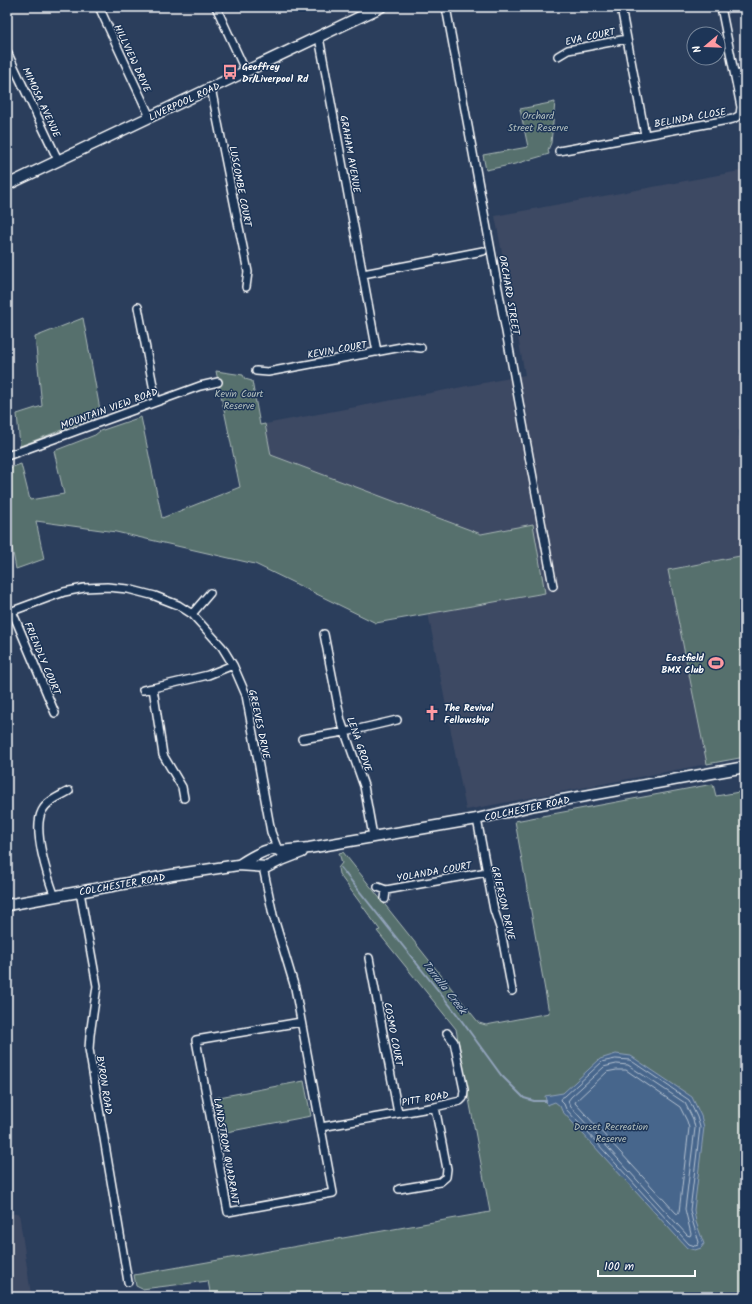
<svg xmlns="http://www.w3.org/2000/svg" width="752" height="1304" font-family="Kalam,sans-serif">
<style>
.built{fill:#3c4863}
.green{fill:#56706d;stroke:#aab8b6}
.water{fill:#47668c;stroke:#91a3ba}
.lines{fill:none;stroke-linecap:round;stroke-linejoin:round}
.shore{stroke:#b5c2d1;stroke-width:1}
.stream{stroke:#91a3ba;stroke-width:2}
.minor-casing{stroke:#fff;stroke-width:10}
.secondary-casing{stroke:#fff;stroke-width:13}
.minor{stroke:#1d3557;stroke-width:7}
.secondary{stroke:#1d3557;stroke-width:10}
.labels{text-anchor:middle;stroke-width:3;stroke-linejoin:round;paint-order:stroke}
.street-label{font-size:10px;fill:#fff;stroke:#1d3557}
.poi-label{font-size:10px;font-weight:bold;fill:#fff;stroke:#1d3557;text-anchor:start}
.park-label{font-size:10px;fill:#b3bfbd;stroke:#1d3557}
.water-label{font-size:11px;font-style:italic;fill:#b5c2d1;stroke:#1d3557}
</style>
<rect width="100%" height="100%" fill="#2b3e5c"/>
<filter id="ink" filterUnits="userSpaceOnUse"><feTurbulence type="fractalNoise" baseFrequency=".025" numOctaves="2"/><feDisplacementMap in="SourceGraphic" scale="8" xChannelSelector="R" yChannelSelector="G"/><feConvolveMatrix kernelMatrix="1 2 1 2 8 2 1 2 1" color-interpolation-filters="sRGB"/></filter>
<g filter="url(#ink)">
<path class="built" d="M745,170v259l-7,2 7,38v86l-77,15 39,194 -241,46 -38,-197 117,-20 -12,-69 -52,10 -210,-79 -6,-31 260,-49 -30,-159z
M19,1213l12,81 -16,3h-8v-82z"/>
<path class="green" d="M555,102l-4,41 -3,7 1,4 -34,10 -29,6 -3,-15 45,-8 -8,-38z
M83,318l18,97 -81,31 -3,-32 25,-8 -7,-69z
M216,371l27,4 2,4 7,2 8,44 5,-1 6,31 210,79 52,-10 12,69 -169,30 -121,-59 -139,-32 -80,-11 8,38 -28,10 -9,-48v-52l14,-5 9,36 34,-6 -10,-43 41,-16 5,-4 41,-14 21,101 78,-31z
M745,555v202l-38,7 -39,-194z
M713,784l3,12 29,-5v506h-534l-3,-16 -66,8 -6,-3 -2,-11 356,-63 -34,-183 -79,-98 3,-1 -41,-56 -1,-6 4,-5 -3,-10 4,-1 128,161 8,10 7,2 63,-12 -34,-192z
M304,1081l7,35 -90,17 -7,-35z"/>
<path class="water" d="M616,1054l15,2 61,41 9,19 3,11 -10,83 2,12 8,22 -3,4 -6,2 -8,-2 -125,-137 -2,-5 -5,-4 -8,3 -2,-9 18,-3 37,-34z"/>
<g class="lines">
<path class="shore" d="M616,1059l14,1 59,40 8,17 3,10 -10,83 3,13 6,19 -1,3 -3,1 -6,-2 -123,-135 -2,-5 -4,-4 1,-2 4,-2 37,-34z
M617,1064l11,1 57,38 8,16 2,9 -10,81 6,25 -1,2 -3,-1 -117,-129 -2,-5 3,-4 33,-30z
M617,1070h9l54,37 7,14 2,7 -10,84 -1,2 -2,-1 -101,-110 1,-2 31,-29z"/>
<path class="stream" d="M341,868l115,145 45,62 23,23 10,3h12"/>
<g class="minor-casing">
<path id="minor" d="M99,7l51,110
M216,7l30,65
M446,7l107,579
M621,7l24,128
M319,37l58,315
M7,52l51,108
M558,56l10,-6 59,-11
M735,76l10,-4
M211,88l37,184 -2,15
M559,151l174,-32 7,-4 1,-8 -20,-100
M363,274l120,-23
M138,307l18,94
M256,371l12,1 139,-26 14,2
M7,456l193,-70 18,-4
M12,611l43,102
M7,613l57,-21 20,-4 23,-1 21,2 27,7 23,9 14,9 30,33 11,18 13,30 25,137 7,18
M192,614l18,-21
M324,634l17,87 23,65 9,50
M143,690l10,-2
M302,739l48,-8 47,-11
M184,798l-2,-11 -19,-32 -10,-67 55,-13 25,-10
M477,819l17,91 7,21 11,60
M263,867l10,48 22,73 38,205 -105,19 -32,-172 105,-18
M378,887l8,3 -1,9
M386,890l101,-18
M80,892l17,94 -7,49 -1,14 39,233
M55,897c-7,-19 -23,-67 -13,-86 5,-10 18,-15 27,-20
M369,958l29,155
M321,1127l114,-20 25,-6 3,-3 1,-8 -10,-48 -7,-9
M399,1189l41,-7 6,-5 1,-8 -12,-62"/>
</g>
<g class="secondary-casing">
<path id="secondary" d="M7,185l374,-178
M280,851l29,-3 168,-29 58,-14 210,-38
M239,865c8,-5 32,-21 41,-14
M7,905l165,-30 66,-10 29,2 12,-6 23,-9"/>
</g>
<use href="#minor" class="minor"/>
<use href="#secondary" class="secondary"/>
</g>
</g>
<defs>
<g id="bus-bare" transform="scale(1.2)"><path d="M-5-6H5V4H4V6H2V4H-2V6H-4V4H-5ZM-3.5-4V0h7V-4ZM-3.5 1.2v1.5H-2V1.2ZM2 1.2v1.5H3.5V1.2Z" fill="#ff9aa2" stroke="#1d3557" stroke-width="2.5" paint-order="stroke"/></g>
<g id="stadium-bare" transform="scale(1.2)"><path d="M0-5a6.5 5 0 1 0 0 10a6.5 5 0 1 0 0-10ZM-3.5-1.8h7v3.6h-7Z" fill="#ff9aa2" stroke="#1d3557" stroke-width="2.5" paint-order="stroke"/></g>
<g id="church-bare" transform="scale(1.2)"><path d="M-1.2-6h2.4v3.5h3.3v2.4h-3.3V6h-2.4V-.1h-3.3v-2.4h3.3Z" fill="#ff9aa2" stroke="#1d3557" stroke-width="2.5" paint-order="stroke"/></g>
</defs>
<g fill-rule="evenodd">
<use href="#bus-bare" x="230" y="72"/>
<use href="#stadium-bare" x="716" y="663"/>
<use href="#church-bare" x="432" y="713"/>
</g>
<g class="labels">
<g class="street-label">
<text transform="translate(590 36) rotate(-12)" y="4">EVA COURT</text>
<text transform="translate(133 58) rotate(65)" y="4">HILLVIEW DRIVE</text>
<text transform="translate(184 101) rotate(-25)" y="4">LIVERPOOL ROAD</text>
<text transform="translate(42 102) rotate(65)" y="4">MIMOSA AVENUE</text>
<text transform="translate(690 117) rotate(-10)" y="4">BELINDA CLOSE</text>
<text transform="translate(351 154) rotate(80)" y="4">GRAHAM AVENUE</text>
<text transform="translate(241 186) rotate(79)" y="4">LUSCOMBE COURT</text>
<text transform="translate(510 295) rotate(80)" y="4">ORCHARD STREET</text>
<text transform="translate(337 349) rotate(-10)" y="4">KEVIN COURT</text>
<text transform="translate(109 408) rotate(-20)" y="4">MOUNTAIN VIEW ROAD</text>
<text transform="translate(43 658) rotate(67)" y="4">FRIENDLY COURT</text>
<text transform="translate(260 724) rotate(78)" y="4">GREEVES DRIVE</text>
<text transform="translate(360 744) rotate(71)" y="4">LENA GROVE</text>
<text transform="translate(527 808) rotate(-12)" y="4">COLCHESTER ROAD</text>
<text transform="translate(434 871) rotate(-10)" y="4">YOLANDA COURT</text>
<text transform="translate(122 884) rotate(-10)" y="4">COLCHESTER ROAD</text>
<text transform="translate(504 903) rotate(77)" y="4">GRIERSON DRIVE</text>
<text transform="translate(394 1034) rotate(79)" y="4">COSMO COURT</text>
<text transform="translate(105 1085) rotate(81)" y="4">BYRON ROAD</text>
<text transform="translate(425 1098) rotate(-10)" y="4">PITT ROAD</text>
<text transform="translate(227 1151) rotate(80)" y="4">LANDSTROM QUADRANT</text>
</g>
<g class="poi-label">
<text x="242" y="70">Geoffrey<tspan x="242" dy="12">Dr/Liverpool Rd</tspan></text>
<text x="704" y="661" text-anchor="end">Eastfield<tspan x="704" dy="12">BMX Club</tspan></text>
<text x="444" y="711">The Revival<tspan x="444" dy="12">Fellowship</tspan></text>
</g>
<g class="park-label">
<text x="538" y="119">Orchard<tspan x="538" dy="12">Street Reserve</tspan></text>
<text x="239" y="397">Kevin Court<tspan x="239" dy="12">Reserve</tspan></text>
<text x="611" y="1130">Dorset Recreation<tspan x="611" dy="12">Reserve</tspan></text>
</g>
<g class="water-label">
<text transform="translate(445 987) rotate(52)" y="4">Tarralla Creek</text>
</g>
</g>
<rect width="752" height="1304" fill="none" stroke="#1d3557" stroke-width="24"/>
<rect x="12" y="12" width="728" height="1280" fill="none" stroke="#fff" stroke-width="1.5" filter="url(#ink)"/>
<g transform="translate(706 46) rotate(251)"><circle r="19" fill="#1d3557" stroke="#77869a"/>
<path d="M0-3L7 15L0 10L-7 15Z" fill="#ff9aa2"/>
<text y="-6" font-size="11" font-weight="bold" text-anchor="middle" fill="#ffffff">N</text>
</g>
<path d="M598 1270v6h97v-6" fill="none" stroke="#ffffff" stroke-width="2"/>
<text x="604" y="1270" font-size="12" fill="#ffffff" stroke="#1d3557" stroke-width="3" paint-order="stroke">100 m</text>
</svg>
